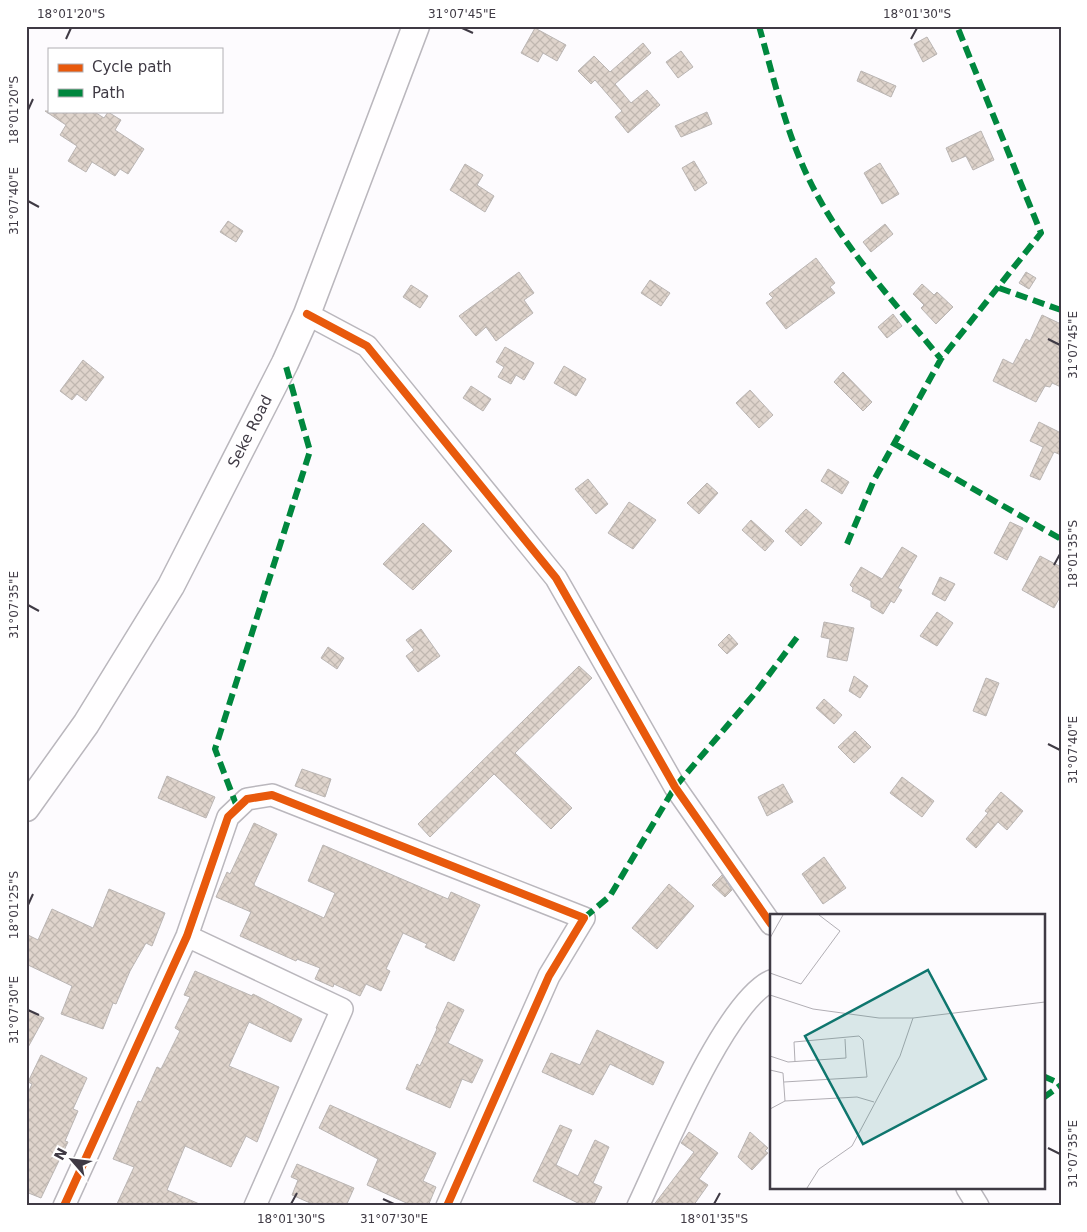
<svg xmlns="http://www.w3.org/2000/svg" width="1087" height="1232" font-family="'DejaVu Sans',sans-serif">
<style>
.building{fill:url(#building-cross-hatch);stroke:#bab5b3}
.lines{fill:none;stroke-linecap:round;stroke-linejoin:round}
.minor-casing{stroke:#bab7bd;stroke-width:24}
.major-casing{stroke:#bab7bd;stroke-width:29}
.minor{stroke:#fffeff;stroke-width:21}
.major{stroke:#fffeff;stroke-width:26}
.quiet{stroke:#00873e;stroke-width:6;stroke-dasharray:12 6;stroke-linecap:butt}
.cycleway-casing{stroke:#fff;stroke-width:11}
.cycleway{stroke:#e8590c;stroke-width:8}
.ticks{fill:none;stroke:#3f3a44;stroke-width:2}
.labels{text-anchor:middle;stroke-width:4.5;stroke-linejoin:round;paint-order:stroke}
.street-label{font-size:15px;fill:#3f3a44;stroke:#fff}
.inset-road{fill:none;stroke:#b1aeb4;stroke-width:1}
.view{fill:#0f766e;fill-opacity:0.15;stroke:#0f766e;stroke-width:2.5}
.inset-edge{fill:none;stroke:#3f3a44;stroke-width:2.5}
.neatline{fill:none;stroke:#3f3a44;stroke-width:2}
.ticks-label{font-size:12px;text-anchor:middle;fill:#3f3a44}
</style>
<defs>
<pattern id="building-cross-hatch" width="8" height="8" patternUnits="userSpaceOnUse" patternTransform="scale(1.25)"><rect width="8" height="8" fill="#dfd4cc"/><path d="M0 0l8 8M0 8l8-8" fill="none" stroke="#c0b7b0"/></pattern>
</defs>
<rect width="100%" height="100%" fill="#fdfbfe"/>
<path class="building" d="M535,28l31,17 -9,16 -14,-8 -5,9 -17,-9z
M927,37l10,17 -14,8 -9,-18z
M643,43l8,10 -36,31 16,19 16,-13 13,15 -32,28 -13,-16 7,-6 -27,-31 -4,4 -13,-13 16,-15 16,16z
M681,51l12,16 -15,11 -12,-16z
M861,71l35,15 -5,11 -34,-16z
M45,111h48l11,7 4,-6 13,8 -6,10 29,19 -16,25 -8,-5 -5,7 -23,-14 -6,10 -18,-11 9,-15 -17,-11 6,-10z
M707,112l5,12 -31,13 -6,-11z
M981,131l13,29 -21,10 -7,-14 -14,6 -6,-14z
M694,161l13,22 -12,8 -13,-23z
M880,163l19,31 -17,10 -18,-31z
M465,164l18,11 -6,10 17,11 -9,16 -35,-22z
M228,221l15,10 -7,11 -16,-10z
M885,224l8,10 -22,18 -8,-10z
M816,258l19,25 -5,4 5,6 -49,36 -20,-26 7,-5 -4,-4z
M519,272l15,21 -10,7 9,13 -37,28 -10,-14 -10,9 -17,-20z
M1026,272l10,6 -7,11 -10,-6z
M650,280l20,13 -9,13 -20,-13z
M922,284l12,11 3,-3 16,15 -17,17 -15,-16 3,-3 -11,-11z
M411,285l17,11 -8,12 -17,-11z
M893,314l9,12 -15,12 -9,-11z
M1042,315l19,9v63l-9,-4 -2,4 -5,-1 -9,16 -43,-21 10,-22 10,5 13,-25 4,2z
M505,347l29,16 -10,17 -8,-5 -5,9 -13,-7 6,-10 -8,-5z
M83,360l21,17 -18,24 -9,-7 -5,6 -12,-9z
M564,366l22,13 -10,17 -22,-13z
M843,372l29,30 -9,9 -29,-29z
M471,386l20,13 -8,12 -20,-13z
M750,390l23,25 -14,13 -23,-25z
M1039,422l22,11v22l-7,-3 -14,28 -10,-4 13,-29 -13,-6z
M828,469l21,13 -7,12 -21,-13z
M588,479l20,25 -12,10 -21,-25z
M707,483l11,10 -19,21 -12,-11z
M629,502l27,18 -23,29 -25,-16z
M806,509l16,14 -21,23 -16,-15z
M751,520l23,21 -9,10 -23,-21z
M1010,522l13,6 -16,32 -13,-7z
M423,523l29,28 -39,39 -30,-26z
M902,547l15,9 -19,32 4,2 -8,13 -3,-2 -8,13 -12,-7v-6l-19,-10 1,-3 -3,-3 11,-18 21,12z
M1040,556l21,11v28l-7,13 -32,-18z
M940,577l15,7 -10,17 -13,-7z
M937,612l16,11 -16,23 -17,-10z
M824,622l30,6 -7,33 -20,-4 3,-18 -9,-2z
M421,629l19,27 -22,16 -12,-16 8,-6 -8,-10z
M729,634l9,10 -11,10 -9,-9z
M328,647l16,11 -7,11 -16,-11z
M579,666l13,12 -77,75 57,55 -21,21 -57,-55 -64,63 -12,-13z
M854,676l14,10 -8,12 -11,-7z
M986,678l13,5 -13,33 -13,-5z
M824,699l18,16 -8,9 -18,-16z
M855,731l16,16 -17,16 -16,-16z
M302,769l29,10 -6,18 -30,-11z
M167,776l48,21 -9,21 -48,-20z
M902,777l32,24 -12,16 -32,-24z
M783,784l10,18 -26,14 -9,-19z
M1001,792l22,19 -16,19 -9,-8 -22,26 -10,-9 22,-26 -3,-2z
M254,823l23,11 -23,50 1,2 69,32 11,-25 -27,-12 15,-36 125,54 3,-7 29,13 -26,56 -29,-14 2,-3 -24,-11 -17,36 4,2 -9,20 -15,-7 -6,12 -26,-12 -1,3 -18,-8 5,-11 -23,-9 -1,2 -56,-25 11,-24 -35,-15 11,-25 3,2z
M824,857l22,31 -23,16 -21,-30z
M722,875l10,15 -7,7 -13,-12z
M669,884l25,22 -37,43 -25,-21z
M109,889l56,24 -13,33 -6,-3 -16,28 -14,33 -3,-1 -10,26 -42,-15 11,-28 -46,-22v-30l12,6 14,-31 41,19z
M195,971l57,25 1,-2 49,25 -11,23 -42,-20 -20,44 50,21 -22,55 -11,-6 -15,31 -46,-21 -18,44 37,16h-88l18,-39 -21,-8 25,-58 3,1 16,-35 4,2 19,-38 -5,-3 15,-31 -6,-2z
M448,1002l16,8 -16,33 35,17 -11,23 -10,-4 -12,29 -44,-19 11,-25 3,2 17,-37 -1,-1z
M26,1009l18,9 -18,33z
M597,1030l67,32 -11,23 -43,-21 -17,31 -51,-23 9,-19 29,12z
M41,1055l46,23 -14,31 5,2 -13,30 3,1 -27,56 -15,-6v-95l6,-13 -4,-2z
M330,1105l106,48 -13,28 13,6 -8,19h-15l-46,-21 11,-26 -59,-31z
M560,1125l12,5 -16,35 22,11 17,-36 14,7 -16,36 9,4 -9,19h-9l-51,-25z
M689,1132l29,21 -19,26 9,6 -15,21h-40l41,-54 -13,-9z
M750,1132l18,16 -3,3 3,2 -16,17 -14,-13z
M297,1164l57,24 -8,18h-29l-25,-11 6,-15 -7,-3z"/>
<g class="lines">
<g class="minor-casing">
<path id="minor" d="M307,314l60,32 189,232 119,209 96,137
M187,936l155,73 -87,197
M967,1188l11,18
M64,1206l123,-270 41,-119 19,-18 25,-4 312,123 -35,58 -102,230
M638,1206c24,-50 86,-203 133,-225"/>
</g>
<g class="major-casing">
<g id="major">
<path id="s1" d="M26,808l60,-84 85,-138 114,-223 22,-49 109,-288"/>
</g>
</g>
<use href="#minor" class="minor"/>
<use href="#major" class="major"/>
<path class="quiet" d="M759,26c13,46 24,94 43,138 31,73 89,134 139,195
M999,288l62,22
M893,443l168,96
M847,544l27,-64 67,-121 100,-126 -84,-207
M237,807l-22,-58 95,-298 -25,-88
M584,918l26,-22 65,-109 81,-95 42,-56
M1043,1076l18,8
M1043,1098l18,-13"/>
<g class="cycleway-casing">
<path id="cycleway" d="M307,314l60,32 189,232 119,209 96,137
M64,1206l123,-270 41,-119 19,-18 25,-4 312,123 -35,58 -102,230"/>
</g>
<use href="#cycleway" class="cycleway"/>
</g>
<path class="ticks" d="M462,28l11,5M66,39l5,-11M911,39l6,-11M28,110l5,-11M28,201l11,6M1048,339l12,6M1054,565l6,-11M28,605l11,6M1048,744l12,6M28,905l5,-11M28,1010l11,5M1048,1148l12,6M383,1199l11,5M291,1204l6,-11M714,1204l6,-11"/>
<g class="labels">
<g class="street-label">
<text dy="5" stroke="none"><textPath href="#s1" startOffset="439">Seke Road</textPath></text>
</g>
</g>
<g transform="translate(770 914)">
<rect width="275" height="275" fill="#fdfbfe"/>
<path class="inset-road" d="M0,24l13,-23M0,59l31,11 39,-53 -21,-16M0,81l43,14 66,9h34l132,-16M0,142l18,6 58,-4 -1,-19M0,156l13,3 2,28 -15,8M14,168l83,-5 -4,-37 -4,-4 -65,6 1,20M15,187l72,-4 17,5M37,274l12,-19 33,-23 48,-90 13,-38"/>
<path class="view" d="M158,56l58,109 -123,65 -58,-108z"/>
<rect width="275" height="275" class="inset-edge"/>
</g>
<rect width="1087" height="1232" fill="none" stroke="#ffffff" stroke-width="55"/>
<rect x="48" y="48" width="175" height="65" fill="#ffffff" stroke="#b2b0b4"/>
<rect x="58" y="64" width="25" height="8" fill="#e8590c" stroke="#b2b0b4"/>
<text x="92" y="72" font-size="15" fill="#3f3a44">Cycle path</text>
<rect x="58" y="89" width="25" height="8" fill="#00873e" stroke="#b2b0b4"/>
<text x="92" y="98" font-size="15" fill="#3f3a44">Path</text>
<g transform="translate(72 1160) rotate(298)" stroke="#ffffff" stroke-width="4" paint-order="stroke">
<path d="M0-4L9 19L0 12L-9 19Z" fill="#3f3a44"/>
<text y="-8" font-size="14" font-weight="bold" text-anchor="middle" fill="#3f3a44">N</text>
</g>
<rect x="28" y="28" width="1032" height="1176" class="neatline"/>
<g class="ticks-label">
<text x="71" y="18">18°01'20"S</text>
<text x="462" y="18">31°07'45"E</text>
<text x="917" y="18">18°01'30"S</text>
<text transform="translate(14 110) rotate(-90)" y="4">18°01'20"S</text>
<text transform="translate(14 201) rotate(-90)" y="4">31°07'40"E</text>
<text transform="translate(1073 345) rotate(-90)" y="4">31°07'45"E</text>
<text transform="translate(1073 554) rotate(-90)" y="4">18°01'35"S</text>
<text transform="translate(14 605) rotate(-90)" y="4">31°07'35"E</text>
<text transform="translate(1073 750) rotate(-90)" y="4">31°07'40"E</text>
<text transform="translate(14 905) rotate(-90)" y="4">18°01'25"S</text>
<text transform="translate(14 1010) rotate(-90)" y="4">31°07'30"E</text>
<text transform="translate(1073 1154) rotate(-90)" y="4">31°07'35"E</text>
<text x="291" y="1223">18°01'30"S</text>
<text x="394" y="1223">31°07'30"E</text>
<text x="714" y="1223">18°01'35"S</text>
</g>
</svg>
